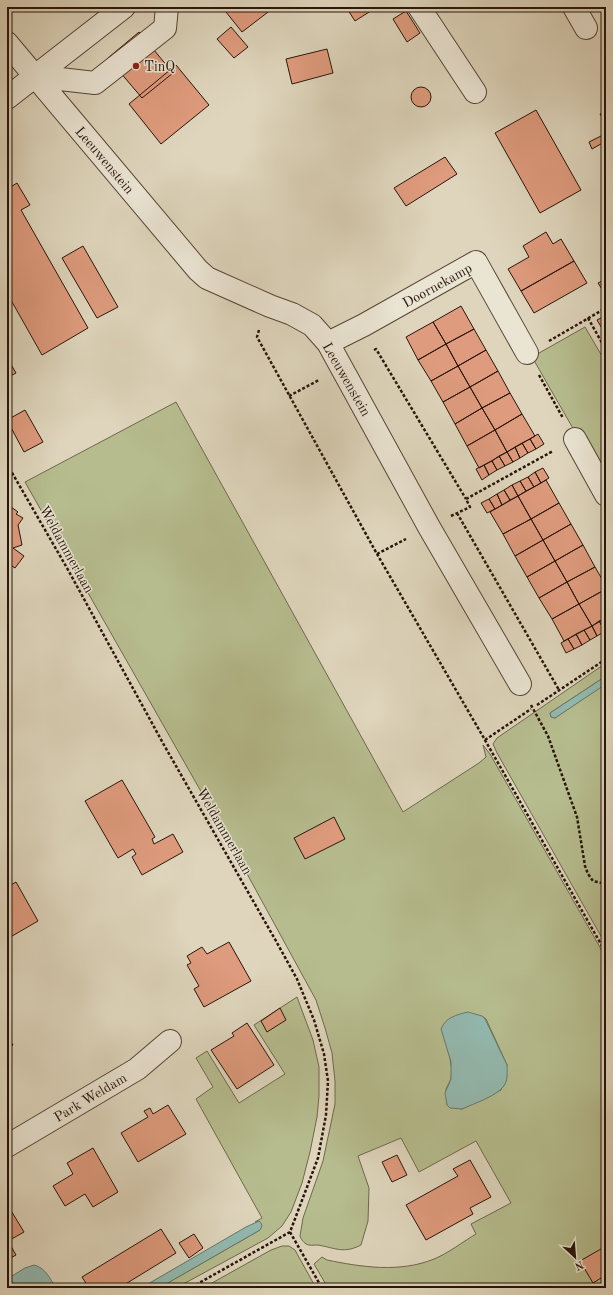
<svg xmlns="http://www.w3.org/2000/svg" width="613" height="1295" font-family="'Old Standard TT',serif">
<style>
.green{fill:#b6bc8e;stroke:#6f684c;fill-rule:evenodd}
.water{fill:#93b9af;stroke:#68776d}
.building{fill:#de9b7d;stroke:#28150a}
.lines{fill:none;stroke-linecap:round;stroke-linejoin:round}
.minor-casing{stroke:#564536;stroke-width:24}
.path{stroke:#28150a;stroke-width:2.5;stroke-dasharray:3 2;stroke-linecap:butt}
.minor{stroke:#eae4d3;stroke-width:22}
.poi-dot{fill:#8f2418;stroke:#eae4d3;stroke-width:1.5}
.labels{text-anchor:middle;stroke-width:3;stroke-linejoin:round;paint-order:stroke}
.poi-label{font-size:14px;fill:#28150a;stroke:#eae4d3;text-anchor:start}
.street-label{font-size:14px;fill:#28150a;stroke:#eae4d3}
</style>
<rect width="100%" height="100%" fill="#ded5bc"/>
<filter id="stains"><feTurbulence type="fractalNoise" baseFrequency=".005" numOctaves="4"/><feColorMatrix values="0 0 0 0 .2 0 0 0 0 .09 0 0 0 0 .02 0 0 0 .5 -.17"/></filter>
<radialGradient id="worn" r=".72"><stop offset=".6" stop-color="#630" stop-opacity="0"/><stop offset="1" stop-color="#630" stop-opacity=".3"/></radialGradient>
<path class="green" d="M585,327l21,36v123l-74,-129z
M176,402l227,410 76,-49 7,-6 -3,-12 7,9 116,204v330h-278l-14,-24 8,-7 5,3c34,7 73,13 107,-1 13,-5 30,-18 42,-25l-5,-10 40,-21 -35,-62 -57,31 -18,-34 -43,18 11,32 -1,33 -7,24c-17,9 -26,3 -43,0 -4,0 -9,1 -12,-1 -3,-2 -5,-5 -6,-8l3,-18 20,-57 12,-57v-23l-3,-28 -7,-25 -9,-28 -88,-161 -203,-357zM482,1016l4,3 21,46 -6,25 -39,19 -15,-4 -1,-16 5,-10 1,-9 -3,-17z
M606,663v13l-56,37 1,4 4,1 51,-35v262l-109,-192 -4,-9 4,-6z
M297,997l16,43 6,27v29l-2,21 -7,35 -8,31 -11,29 -9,14 -14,12 -92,50h-17l101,-58 -1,-9 -4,1 7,-4 -66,-119 17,-12 -17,-29 11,-7 32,52 46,-29 -31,-49z
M282,1246h7l6,4 21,38h-113l68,-38z"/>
<path class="water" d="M606,676v8l-51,34 -4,-1 -1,-4z
M468,1012l14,4 3,3 22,46c0,6 1,14 -2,19 -5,11 -32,20 -43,25l-12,-1 -3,-3 -2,-12 6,-14v-17l-10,-33c5,-12 15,-14 27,-17z
M259,1221l2,2 1,3 -2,4 -101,58h-18l105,-61z
M34,1265c12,3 16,14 22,23h-20l-4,-1 -10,1h-15v-9l18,-11z"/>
<path class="building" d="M222,7h48l2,2 -30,23z
M346,7h31l-22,14z
M406,11l14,22 -13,9 -14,-23z
M231,27l17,20 -14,11 -17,-19z
M139,32l34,41 -31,25 -34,-40z
M327,49l6,24 -41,11 -6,-25z
M176,65l33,40 -48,39 -32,-40z
M411 97a10 10 0 1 1 20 0a10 10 0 1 1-20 0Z
M536,110l45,80 -41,23 -45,-80z
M606,111v13l-6,-10z
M603,135l3,6 -14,8 -3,-7z
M445,157l12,17 -51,32 -12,-18z
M17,183l13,22 -9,5 67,118 -46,27 -35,-62v-106l2,1z
M546,232l7,12 8,-5 13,22 -53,30 -13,-22 21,-12 -6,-11z
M83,246l35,61 -21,11 -35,-60z
M574,261l13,22 -53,30 -13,-22z
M606,279v15h-1l-7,-11z
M461,306l13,23 -28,15 -13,-22z
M605,316l1,2v10l-3,2 -6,-10z
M433,322l13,22 -28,16 -12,-23z
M474,329l12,21 -28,16 -12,-22z
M446,344l12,22 -27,15 -13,-21z
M486,350l12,21 -28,16 -12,-21z
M9,361l7,12 -9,5v-16z
M458,366l12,21 -27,15 -12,-21z
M498,371l12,22 -28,15 -12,-21z
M470,387l12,21 -27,16 -12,-22z
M510,393l12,21 -27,16 -13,-22z
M482,408l13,22 -28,16 -12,-22z
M25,410l18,32 -19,10 -17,-32z
M522,414l13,22 -28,16 -12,-22z
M495,430l12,22 -28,16 -12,-22z
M538,434l6,10 -8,5 -6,-10z
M530,439l6,10 -8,4 -6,-10z
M522,443l6,10 -8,5 -5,-11z
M515,447l5,11 -7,4 -6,-10z
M507,452l6,10 -8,4 -6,-10z
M499,456l6,10 -8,4 -5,-9z
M492,461l5,9 -8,5 -5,-10z
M484,465l5,10 -7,5 -6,-11z
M543,468l6,10 -8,5 -6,-11z
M535,472l6,11 -7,4 -6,-10z
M528,477l6,10 -8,4 -6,-10z
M546,480l13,23 -28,16 -13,-23z
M520,481l6,10 -8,5 -6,-11z
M512,485l6,11 -8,4 -6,-10z
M504,490l6,10 -8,5 -5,-11z
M497,494l5,11 -7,4 -6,-10z
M518,496l13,23 -28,15 -13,-22z
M489,499l6,10 -8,4 -6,-10z
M559,503l12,21 -28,16 -12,-21z
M7,504l11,8 -2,2 7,4 -5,7 4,20 -9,3 11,8 -9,12 -8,-5z
M531,519l12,21 -28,16 -12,-22z
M571,524l12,21 -28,16 -12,-21z
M543,540l12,21 -28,16 -12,-21z
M583,545l12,22 -28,15 -12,-21z
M555,561l12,21 -28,16 -12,-21z
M595,567l11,19v3l-27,15 -12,-22z
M567,582l12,22 -27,15 -13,-21z
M606,589v29l-14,8 -13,-22z
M579,604l13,22 -28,15 -12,-22z
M606,618v13h-1l-6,-10z
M599,621l6,10 -8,5 -5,-10z
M592,626l5,10 -7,4 -6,-10z
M584,630l6,10 -8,5 -6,-11z
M576,634l6,11 -8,4 -6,-10z
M568,639l6,10 -8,4 -5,-10z
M122,780l33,57 -3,2 2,5 19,-10 10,18 -41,23 -10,-18 4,-3 -3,-5 -15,9 -33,-57z
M334,817l11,22 -40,20 -11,-21z
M16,882l22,39 -31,18v-52z
M229,942l22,39 -47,26 -10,-18 5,-3 -12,-21 4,-2 -4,-7 15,-9 5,7z
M280,1008l6,12 -19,12 -6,-11z
M247,1023l27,42 -37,24 -26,-39 23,-14 -2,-3z
M10,1040l3,5 -6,4v-7z
M168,1105l18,29 -48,28 -17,-29 27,-16 -4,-6 6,-3 3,6z
M93,1148l25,44 -25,15 -8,-13 -20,12 -12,-20 20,-12 -6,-11z
M397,1155l10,20 -15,7 -10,-20z
M470,1160l21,37 -21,11 3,6 -47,26 -20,-35 52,-29 -5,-7z
M7,1204l17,28 -16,9 8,14 -9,5z
M161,1229l15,24 -57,35h-30l-7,-11z
M194,1234l9,14 -14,10 -10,-15z
M606,1246v29l-13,8 -13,-22z"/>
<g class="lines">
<g class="minor-casing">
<path id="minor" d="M419,7l56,85
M574,7l12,21
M7,43l191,227 9,8 63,28 22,8 20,11 16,18 101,184 91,157
M34,76l61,7 70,-55 2,-21
M7,98l117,-91
M328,343l36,-18 112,-63 51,91
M575,439l31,56
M7,1146l130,-77 33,-28"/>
</g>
<path class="path" d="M588,318l18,32
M259,330l-2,7 120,217 108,186 121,213
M549,341l57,-33
M374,350l2,-1 90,150
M539,375l24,43
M289,396l30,-16
M7,464l60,104 97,177 112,196 21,38 17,41 10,34 4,27 -2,34 -8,43 -28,74 -100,56
M457,513l102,177
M451,516l19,-9 -4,-8 87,-48
M377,554l29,-15
M531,705l17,31 29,81 8,49 3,8 5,7 13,3
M537,705l69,-46
M485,740l46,-31
M290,1232l32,56"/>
<use href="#minor" class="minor"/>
</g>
<circle class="poi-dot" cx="136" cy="66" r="4"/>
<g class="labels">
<g class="poi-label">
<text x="144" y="71">TinQ</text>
</g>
<g class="street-label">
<text transform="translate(105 160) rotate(50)" y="5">Leeuwenstein</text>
<text transform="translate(437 285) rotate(-29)" y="5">Doornekamp</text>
<text transform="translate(347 379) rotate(60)" y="5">Leeuwenstein</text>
<text transform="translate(67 549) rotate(61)" y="5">Weldammerlaan</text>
<text transform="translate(225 831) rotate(60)" y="5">Weldammerlaan</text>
<text transform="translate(90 1097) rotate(-31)" y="5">Park Weldam</text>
</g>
</g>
<rect width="613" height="1295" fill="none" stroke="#ded5bc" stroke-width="24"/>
<rect x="8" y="8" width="597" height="1279" fill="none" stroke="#28150a" stroke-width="2"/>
<rect x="12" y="12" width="589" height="1271" fill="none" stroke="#28150a"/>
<g transform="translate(575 1257) rotate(154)" stroke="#eae4d3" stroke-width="3" paint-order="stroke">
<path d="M0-3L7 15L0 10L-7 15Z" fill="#28150a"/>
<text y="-6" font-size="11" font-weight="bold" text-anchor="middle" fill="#28150a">N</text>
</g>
<rect width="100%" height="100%" filter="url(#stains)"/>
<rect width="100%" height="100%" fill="url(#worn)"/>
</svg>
